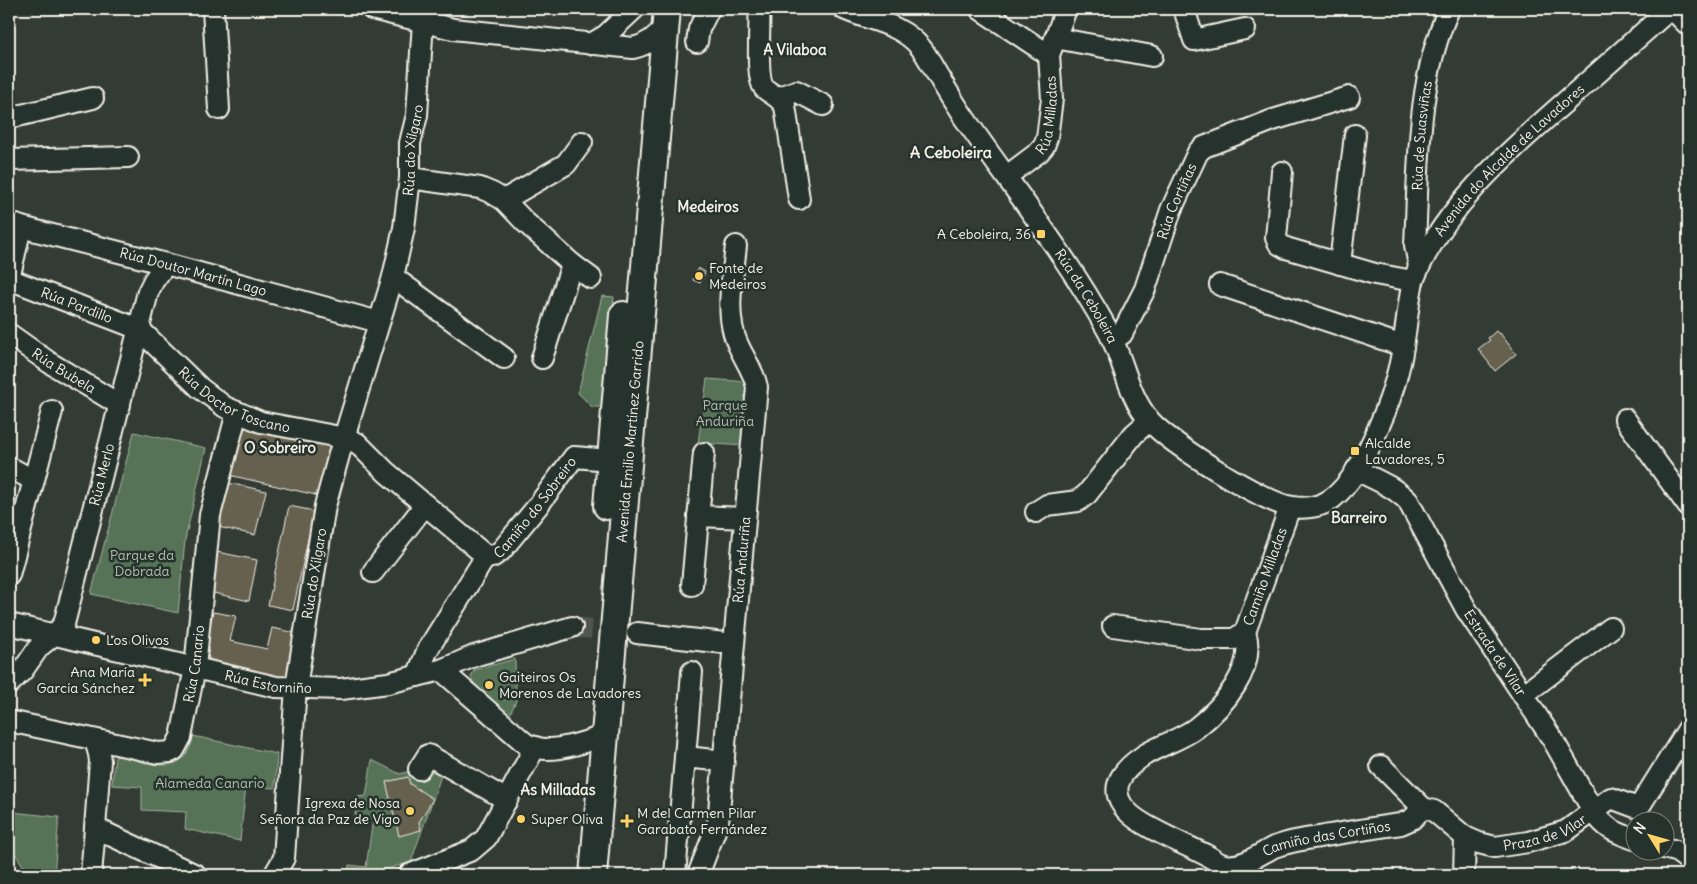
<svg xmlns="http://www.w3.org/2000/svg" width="1697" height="884" font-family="Delius,sans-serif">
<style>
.green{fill:#577359;stroke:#a6b2a0}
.building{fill:#66614f;stroke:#f4f1e8}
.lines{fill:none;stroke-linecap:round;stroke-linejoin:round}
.minor-tunnel{stroke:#50574f;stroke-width:20;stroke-dasharray:20 10;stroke-linecap:butt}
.minor-casing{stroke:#f4f1e8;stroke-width:24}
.major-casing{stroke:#f4f1e8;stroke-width:30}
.minor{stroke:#26332d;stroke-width:20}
.major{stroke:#26332d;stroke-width:26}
.poi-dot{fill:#ffd166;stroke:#26332d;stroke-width:2}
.labels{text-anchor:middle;stroke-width:5;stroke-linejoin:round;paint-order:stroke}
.street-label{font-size:14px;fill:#f4f1e8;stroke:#26332d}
.poi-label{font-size:14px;fill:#f4f1e8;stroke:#26332d;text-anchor:start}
.park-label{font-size:14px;fill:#b5bfaf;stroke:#26332d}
.neighbourhood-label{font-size:15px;font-weight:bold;fill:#f4f1e8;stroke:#26332d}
.quarter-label{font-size:16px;font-weight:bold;fill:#f4f1e8;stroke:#26332d}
</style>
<rect width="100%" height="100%" fill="#333c34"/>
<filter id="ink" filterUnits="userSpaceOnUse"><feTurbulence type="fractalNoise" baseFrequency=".02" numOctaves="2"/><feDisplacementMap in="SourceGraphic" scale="10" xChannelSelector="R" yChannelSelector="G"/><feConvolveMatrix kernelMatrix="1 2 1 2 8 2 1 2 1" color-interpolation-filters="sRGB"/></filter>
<g filter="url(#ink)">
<path class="green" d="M602,296l12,1 -10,110h-12l-14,-14z
M707,379l42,3 -4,64 -47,-3z
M134,432l72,16 -21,92 -7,73 -87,-19z
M515,659l1,42 -7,15 -33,-28 -5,-11 3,-7z
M193,736l84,18 -2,34 -29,-2 -6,55 -55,-12 1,-17 -44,-2v-23l-30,-2 3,-28 6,-1c21,5 54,20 67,-5 3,-4 4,-10 5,-15z
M372,760l28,14 32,-9 10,8 -31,89 -44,13h-19l1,-10 17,2 7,-48 -18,-4 2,-18 9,-1z
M9,801l3,11 47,5 -5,58h-25l-20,-31z"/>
<path class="building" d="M698,268l7,4 -5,11 -7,-3z
M1496,331l3,3 1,-1 16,21 -21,17 -17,-22 12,-9 -2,-2z
M247,427l81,18 2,5 -10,46 -91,-21 12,-45z
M223,482l43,9 -11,44 -42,-9z
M289,506l25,5 -21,99 -25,-5z
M217,552l40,8 -8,41 -40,-9z
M213,612l23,4 -6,25 37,8 5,-21 24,5 -10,46 -76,-19 -5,-11z
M408,777l2,7 23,15 -14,23 2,8 -22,6 -13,-54z"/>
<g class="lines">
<path class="minor-tunnel" d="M572,627l56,5"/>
<g class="minor-casing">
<g id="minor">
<path d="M213,9l6,100"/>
<path d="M372,9l81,20 180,19c14,-3 25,-12 33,-23"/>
<path d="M759,9c2,17 -4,67 5,79 7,7 13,6 21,18l14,93"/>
<path id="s1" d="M844,9c26,12 57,14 77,39 5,6 9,14 13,21 10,17 20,34 31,50 48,69 101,136 142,210 17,29 20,67 44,93 20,22 113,81 141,85 14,2 31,0 42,-10 30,-24 58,-97 66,-134 6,-27 7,-55 13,-82 29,-72 95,-129 152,-179 35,-31 70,-62 105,-93"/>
<path d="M980,9l69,46"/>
<path d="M1184,9l10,31 51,-11"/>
<path d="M1672,9l16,16"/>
<path d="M1055,38l97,18"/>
<path d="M697,42l2,-13 10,-20"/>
<path d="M591,44l14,-8 29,-27"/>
<path d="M779,97l17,-6 27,14"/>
<path d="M9,118l84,-20"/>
<path d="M9,160l119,-3"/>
<path d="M1282,172l-6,66 3,6 7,4 89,26 38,7"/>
<path id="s2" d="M1007,176l32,-24 5,-6 3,-8 5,-39 -3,-44 17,-46"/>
<path d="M410,178l70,10 12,5 12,7 21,22 47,42 -30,94"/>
<path d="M504,200l62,-36 16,-22"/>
<path id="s3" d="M9,222l12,5 145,37 213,58"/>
<path id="s4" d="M21,227l-12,52 130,50 61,59 25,19 36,15 84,16 12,5 29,29 100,84 6,1 9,-6 36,-44 37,-50 36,3"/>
<path d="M572,264l19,14"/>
<path d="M1340,264l15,-129"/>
<path id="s5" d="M1419,266l-4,-21c4,-79 1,-163 34,-236"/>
<path d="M393,277l111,81"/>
<path d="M1220,285l183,61"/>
<path id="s6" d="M9,334l41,29 70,42"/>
<path id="s7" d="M1112,339l10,-5 23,-45 26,-79 27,-58 6,-5 69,-27 76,-23"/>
<path d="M1625,419l63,87"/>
<path d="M9,467l24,13"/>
<path id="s8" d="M1356,470c18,9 37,16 52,31l58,108 87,131 40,71c13,18 21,21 41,28"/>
<path d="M1036,512l11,-7 31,-4 9,-7 47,-60 15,-13"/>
<path d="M698,516l47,2"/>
<path d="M373,572l52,-67"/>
<path d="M9,575l43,-164"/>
<path d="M692,585l12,-132"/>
<path id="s9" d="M9,624l267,63 65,2 47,-6 53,-13 33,-14 98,-29"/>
<path id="s10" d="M1113,626l88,13h33l11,-7 45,-125"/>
<path id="s11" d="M1245,632c12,36 -22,75 -49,96 -16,12 -36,17 -53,28 -40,27 -30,52 8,72 18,10 37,18 55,27 7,3 11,9 19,10 17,3 35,-11 49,-18 14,-5 30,-8 45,-10 27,-5 54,-9 82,-13l11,-5 11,-11 11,3 31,26 -1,38"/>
<path d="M637,633l96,11"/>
<path d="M441,670l85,74c6,2 13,5 20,5 15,1 44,-8 59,-14"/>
<path d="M417,676l11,-27 58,-93"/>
<path id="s12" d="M9,684l14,-14 16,-23 16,-13 9,-10 84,-332 6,-12 12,-16"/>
<path d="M1523,695l88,-67"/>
<path id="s13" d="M9,721l149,32 12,-1 4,-2 7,-13 14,-69 15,-153 27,-103"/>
<path d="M95,740l4,14 1,7 -5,67 101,47"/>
<path d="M685,757l7,-85"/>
<path d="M1381,766l42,42"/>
<path d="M419,769l9,-14 79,45"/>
<path id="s14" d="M1465,837l14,6 16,4 33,-5 38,-11 45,-33 24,9 6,-3 47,-75"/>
<path d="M1664,848l12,3 12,9"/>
<path d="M91,875l4,-47"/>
<path id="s15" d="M274,875l10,-17 12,-171 29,-181 15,-55 53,-174 11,-49 6,-50v-35l7,-28 6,-94"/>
<path d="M409,875l63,-25 14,-12 49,-91"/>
<path d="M675,875l10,-118 39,4"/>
<path id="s16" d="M698,875l20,-52 39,-436c-4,-20 -18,-34 -23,-53 -8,-28 -1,-59 2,-88"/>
</g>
</g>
<g class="major-casing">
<g id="major">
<path d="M607,506l16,-191"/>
<path id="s17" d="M593,875l74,-866"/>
</g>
</g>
<use href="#minor" class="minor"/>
<use href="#major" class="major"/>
</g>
</g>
<g class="poi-dot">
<rect x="1036" y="229" width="10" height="10" rx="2.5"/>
<circle cx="699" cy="276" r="5"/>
<rect x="1350" y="446" width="10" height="10" rx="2.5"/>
<circle cx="96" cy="640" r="5"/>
<path d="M142.5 672.5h5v5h5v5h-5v5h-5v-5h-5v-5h5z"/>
<circle cx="489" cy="685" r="5"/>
<circle cx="410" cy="811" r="5"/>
<circle cx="521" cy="819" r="5"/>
<path d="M624.5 813.5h5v5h5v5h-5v5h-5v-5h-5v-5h5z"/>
</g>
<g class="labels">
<g class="street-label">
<text dy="5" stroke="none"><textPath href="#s2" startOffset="79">Rúa Milladas</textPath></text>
<text dy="5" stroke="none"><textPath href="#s5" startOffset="131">Rúa de Suasviñas</textPath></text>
<text dy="5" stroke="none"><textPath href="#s15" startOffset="742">Rúa do Xílgaro</textPath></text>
<text dy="5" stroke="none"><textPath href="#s1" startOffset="1129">Avenida do Alcalde de Lavadores</textPath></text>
<text dy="5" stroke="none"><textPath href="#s7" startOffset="155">Rúa Cortiñas</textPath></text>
<text dy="5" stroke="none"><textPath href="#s3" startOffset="191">Rúa Doutor Martín Lago</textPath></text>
<text dy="5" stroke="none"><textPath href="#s1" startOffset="386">Rúa da Ceboleira</textPath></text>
<text dy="5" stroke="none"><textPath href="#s4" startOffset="126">Rúa Pardillo</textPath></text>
<text dy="5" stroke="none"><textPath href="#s6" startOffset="66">Rúa Bubela</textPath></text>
<text dy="5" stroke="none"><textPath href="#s4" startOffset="314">Rúa Doctor Toscano</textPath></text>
<text dy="5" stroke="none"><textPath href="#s17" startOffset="435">Avenida Emilio Martínez Garrido</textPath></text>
<text dy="5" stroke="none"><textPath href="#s12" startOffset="236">Rúa Merlo</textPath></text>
<text dy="5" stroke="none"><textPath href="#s4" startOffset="690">Camiño do Sobreiro</textPath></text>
<text dy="5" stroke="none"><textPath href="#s16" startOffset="320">Rúa Anduriña</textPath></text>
<text dy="5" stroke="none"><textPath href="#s15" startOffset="306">Rúa do Xílgaro</textPath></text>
<text dy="5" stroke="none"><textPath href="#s10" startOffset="194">Camiño Milladas</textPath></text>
<text dy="5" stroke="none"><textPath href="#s8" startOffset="236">Estrada de Vilar</textPath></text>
<text dy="5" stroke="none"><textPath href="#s13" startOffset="258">Rúa Canario</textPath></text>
<text dy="5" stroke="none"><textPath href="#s9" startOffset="266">Rúa Estorniño</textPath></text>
<text dy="5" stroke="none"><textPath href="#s14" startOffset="84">Praza de Vilar</textPath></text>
<text dy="5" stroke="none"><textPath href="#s11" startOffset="461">Camiño das Cortiños</textPath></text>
</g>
<g class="poi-label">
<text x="1031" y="239" text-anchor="end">A Ceboleira, 36</text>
<text x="709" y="273">Fonte de<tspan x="709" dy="16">Medeiros</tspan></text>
<text x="1365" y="448">Alcalde<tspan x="1365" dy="16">Lavadores, 5</tspan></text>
<text x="106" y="645">Los Olivos</text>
<text x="135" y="677" text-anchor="end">Ana María<tspan x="135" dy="16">García Sánchez</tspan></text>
<text x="499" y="682">Gaiteiros Os<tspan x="499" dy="16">Morenos de Lavadores</tspan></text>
<text x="400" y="808" text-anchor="end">Igrexa de Nosa<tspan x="400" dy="16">Señora da Paz de Vigo</tspan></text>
<text x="637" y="818">M del Carmen Pilar<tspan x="637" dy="16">Garabato Fernández</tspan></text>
<text x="531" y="824">Super Oliva</text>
</g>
<g class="park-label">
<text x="725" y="410">Parque<tspan x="725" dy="16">Anduriña</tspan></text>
<text x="142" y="560">Parque da<tspan x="142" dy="16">Dobrada</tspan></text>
<text x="210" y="788">Alameda Canario</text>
</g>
<g class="neighbourhood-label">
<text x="795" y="55">A Vilaboa</text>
<text x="708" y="212">Medeiros</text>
<text x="280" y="453">O Sobreiro</text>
<text x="1359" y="523">Barreiro</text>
<text x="558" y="795">As Milladas</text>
</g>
<g class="quarter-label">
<text x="951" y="158">A Ceboleira</text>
</g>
</g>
<rect width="1697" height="884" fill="none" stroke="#26332d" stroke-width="30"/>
<rect x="15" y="15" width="1667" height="854" fill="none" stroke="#f4f1e8" stroke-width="2" filter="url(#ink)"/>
<g transform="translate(1650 836) rotate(307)"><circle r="24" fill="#26332d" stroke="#787f78"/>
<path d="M0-4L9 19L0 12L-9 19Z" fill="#ffd166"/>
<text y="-8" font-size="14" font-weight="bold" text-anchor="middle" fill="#f4f1e8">N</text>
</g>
</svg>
